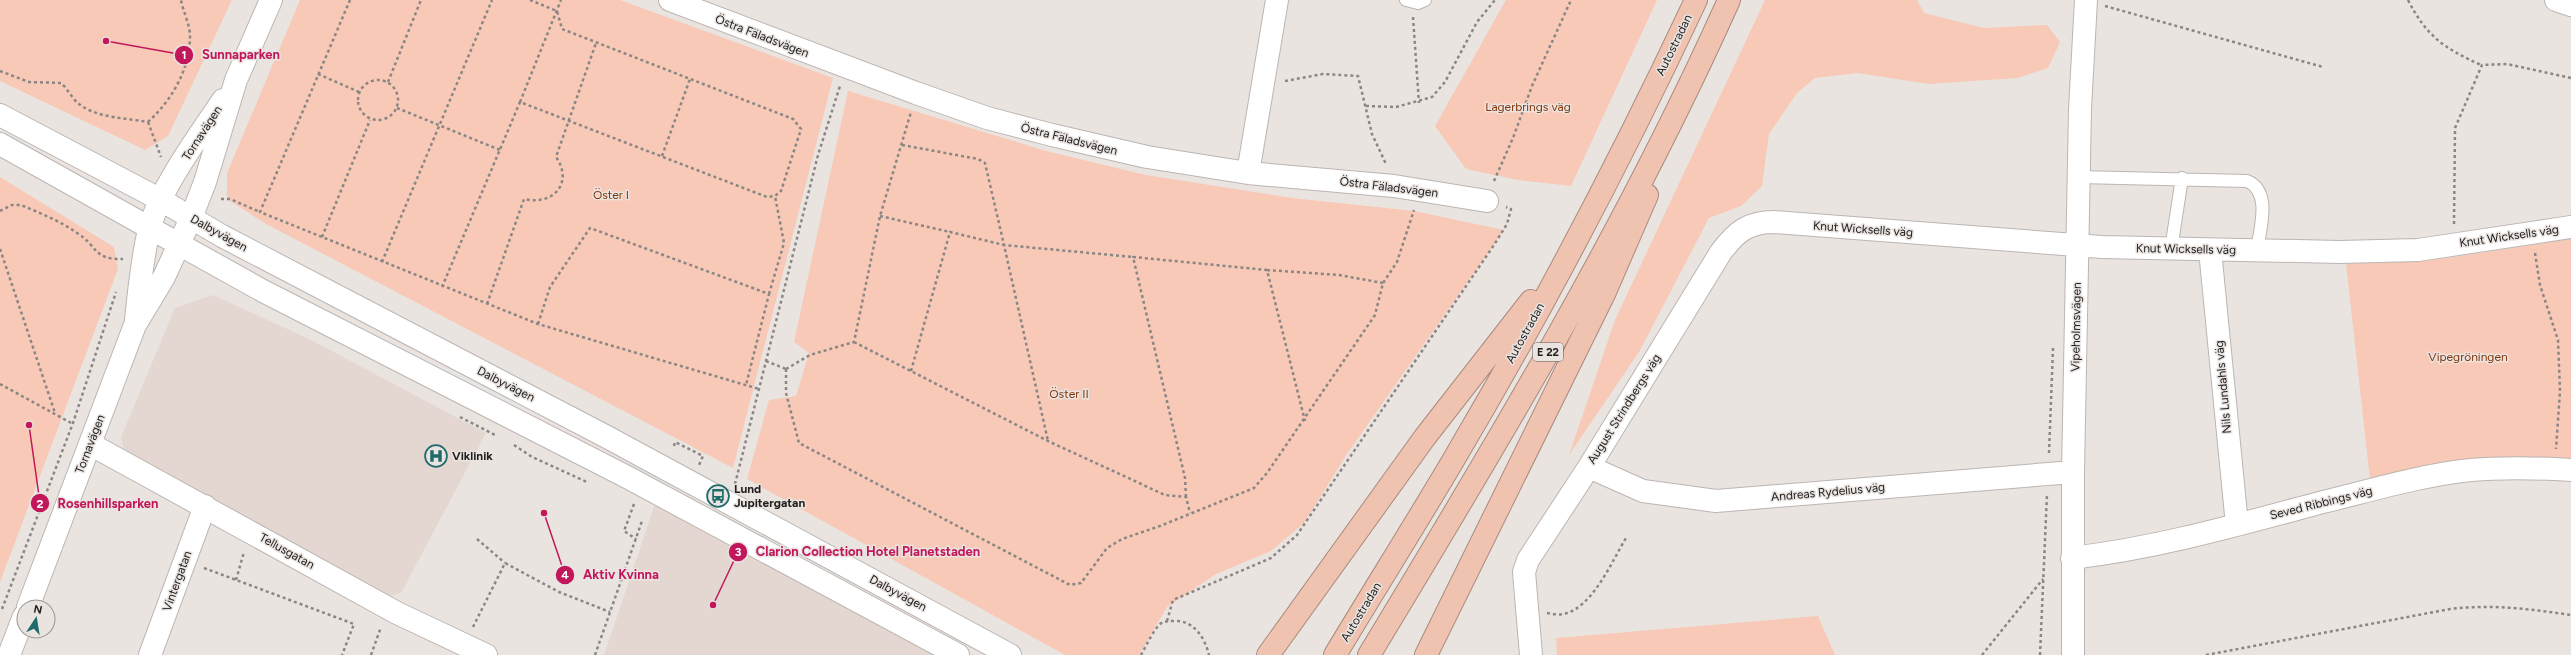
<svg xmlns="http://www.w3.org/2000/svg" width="2571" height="655" font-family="Figtree,sans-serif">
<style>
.built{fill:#e4d6d0}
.green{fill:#f7c9b6}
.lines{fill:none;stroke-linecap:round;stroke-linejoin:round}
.service-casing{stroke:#bcb5b2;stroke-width:14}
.minor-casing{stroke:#bcb5b2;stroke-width:24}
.tertiary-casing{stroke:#bcb5b2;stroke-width:24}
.secondary-casing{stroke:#bcb5b2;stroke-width:24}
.motorway-casing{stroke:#a88a7d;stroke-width:24}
.path{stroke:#8a8684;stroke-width:2.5;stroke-dasharray:3 3;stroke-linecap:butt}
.service{stroke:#fff;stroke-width:12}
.minor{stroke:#fff;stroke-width:22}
.tertiary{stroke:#fff;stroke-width:22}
.secondary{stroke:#fff;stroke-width:22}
.motorway{stroke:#f0c3b0;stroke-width:22}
.labels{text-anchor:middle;stroke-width:3;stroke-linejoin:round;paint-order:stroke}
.shield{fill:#eae4e1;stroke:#5e5b59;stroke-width:1}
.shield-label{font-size:11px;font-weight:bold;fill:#22201f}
.street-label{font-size:12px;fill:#22201f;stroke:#eae4e1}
.park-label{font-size:12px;fill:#813508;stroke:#eae4e1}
.poi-label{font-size:12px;font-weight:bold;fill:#22201f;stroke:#eae4e1;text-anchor:start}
.leader{fill:none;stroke:#c2185b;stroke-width:1.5}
.callout-dot{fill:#c2185b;stroke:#eae4e1;stroke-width:1.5}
.mark-label{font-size:12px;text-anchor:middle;font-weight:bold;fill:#fff}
.callout-label{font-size:13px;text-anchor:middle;font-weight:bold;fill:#c2185b;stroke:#eae4e1;stroke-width:3;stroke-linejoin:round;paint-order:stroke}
</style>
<rect width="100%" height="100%" fill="#eae4e1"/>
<path class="built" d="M213,295l96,44 177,94 -85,160 -15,4 -261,-142 -4,-18 54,-129z
M655,504l280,151h-331z"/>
<path class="green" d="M0,0h232l-64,136 -23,14 -145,-69z
M300,0h320l213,78 -100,390 -467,-244 -39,-25v-26z
M1506,0h151l-86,186 -53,-6 -52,-11 -31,-43z
M1765,0h152l7,13 60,15 63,-3 13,17 -12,26 -31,10 -88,6 -71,-11 -43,5 -18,15 -28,41 -7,52 -21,20 -32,12 -70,134 -70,103 46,-135z
M848,91l202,61 96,23 146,23 122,13 90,19 -157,224 -43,69 -33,28 -55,23 -49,33 -28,48h-74l-318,-176 22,-79 27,-4 13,-43 -15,-11z
M0,177l114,70 4,22 -118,313z
M2571,239v219h-98l-103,22 -24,-216 95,-5z
M1818,616l17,39h-278l-1,-17z"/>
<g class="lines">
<g class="service-casing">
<path id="service" d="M1406,0l12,3 7,-3
M2079,177l168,4c25,10 13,48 10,69
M2171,249l11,-71"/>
</g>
<g class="minor-casing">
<path id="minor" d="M670,0l246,93 71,25 65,17 95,22 101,16 146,13 93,15
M2556,0l15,5
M1248,173l29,-173
M2210,250l27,275
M90,444l307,169 89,42
M1589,467l54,24 73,10 357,-29
M2072,558c86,-10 169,-34 251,-56 49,-12 99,-27 148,-32 34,-3 67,-2 100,0
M150,655l55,-149
M1531,655l-7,-83 4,-12 61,-93 132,-215c15,-20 27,-30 53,-30l328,25 238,5 78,-2 153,-23
M2073,655v-183l7,-363 6,-109"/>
</g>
<g class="tertiary-casing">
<path id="tertiary" d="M0,115l161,85
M0,144l150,84"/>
</g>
<g class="secondary-casing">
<path id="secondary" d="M161,200l61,36 385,201 403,218
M150,228l113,63 364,186 331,178
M136,320c3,-30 6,-61 13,-90 11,-42 50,-94 74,-130
M28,607l107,-282 29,-48 27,-59 14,-36 31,-102 35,-80
M9,655l15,-39"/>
</g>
<g class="motorway-casing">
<path id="motorway" d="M1268,655l157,-218 106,-136
M1335,655c39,-65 80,-130 119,-196 88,-149 169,-303 242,-459
M1369,655c129,-213 258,-427 360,-655
M1426,655l178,-361 43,-99"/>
</g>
<path class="path" d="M350,0l-90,212 278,112 221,65
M2408,0c19,37 36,48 73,65
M2105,6l218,61
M1413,17l6,86
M0,71l29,11 32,1c6,5 12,17 18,21 18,14 47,14 69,18
M318,74l41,18
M358 100a20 20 0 1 1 40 0a20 20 0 1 1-40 0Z
M1285,81l38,-7 35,2 14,58 14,30
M388,82l33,-82
M520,102l41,-102
M1366,106l30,1 36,-10 13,-15 32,-60 18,-22
M397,108l103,42
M148,122c24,-22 42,-53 42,-86 0,-11 -7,-25 -9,-36
M148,122l13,35
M902,145l76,14 7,4 19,82 129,12
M662,156l28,-77
M1494,181l19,-43 19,-52 39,-86
M221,199h9l30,13
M0,211l12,-6h9c19,8 39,16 56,28 21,13 16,27 46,26
M880,216l70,16
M2454,224l1,-96 27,-63 25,-1 64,14
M322,237l48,-117
M0,249l55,164
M2535,253l5,32 18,55 2,51 -4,58
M382,262l110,-262
M1267,270l72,5 44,8
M442,287l78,-185 247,95 8,-1 6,-5 20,-62 -8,-10 -231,-90 -5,-18 -27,-11
M769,294l15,-51 -9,-47
M487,304l37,-105c29,7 50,-16 32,-42l40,-114
M538,324l12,-37 40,-59 179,66 -23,91
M854,342l194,99 117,54 21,2 4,16
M766,361l20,8
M786,369v24l13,50 271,142 11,-2 26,-35 15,-9 38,-13 94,-38 13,-15 108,-158 8,-32 14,-21 17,-52
M786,369l24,-14 44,-13 26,-126 31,-104
M911,371l39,-139 54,13 44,196
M0,384l73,40
M460,417l37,19
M514,445l18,12 55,25
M674,446l1,-4 28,14 -4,9
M2049,453l4,-105
M735,484l83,-329 22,-69
M1186,497l-1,-19 -52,-221 134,13 38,151
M634,504l-10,27 12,8
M477,539l28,24
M204,568l150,56 -12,31
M236,580l8,-28
M2,609l71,-186 43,-131
M1547,613c5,1 11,2 16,1 29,-5 49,-53 63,-76
M1167,621l6,-21 98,-42 26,-23 197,-290 13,-21 4,-15 -5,-2
M473,627l32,-64 54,29 51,20
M371,655l10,-28
M595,655l47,-134
M1141,655c5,-9 11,-22 18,-30 4,-4 9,-4 15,-4 20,-1 31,17 35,34
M1982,655l61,-76
M2040,655l7,-161
M2206,655l244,-46c42,-5 80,0 121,6"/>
<use href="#service" class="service"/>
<use href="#minor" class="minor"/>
<use href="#tertiary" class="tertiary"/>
<use href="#secondary" class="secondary"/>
<use href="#motorway" class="motorway"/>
</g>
<defs>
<g id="hospital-ring" transform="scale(1.15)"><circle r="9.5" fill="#eae4e1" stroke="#1f6b6b" stroke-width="1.5"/><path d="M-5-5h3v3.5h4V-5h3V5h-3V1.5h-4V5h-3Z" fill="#1f6b6b"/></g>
<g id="bus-ring" transform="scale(1.15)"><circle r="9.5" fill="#eae4e1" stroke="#1f6b6b" stroke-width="1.5"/><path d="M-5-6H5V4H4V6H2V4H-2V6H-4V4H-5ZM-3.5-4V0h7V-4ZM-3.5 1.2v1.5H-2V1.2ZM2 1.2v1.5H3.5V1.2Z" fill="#1f6b6b"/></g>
</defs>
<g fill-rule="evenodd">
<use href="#hospital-ring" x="436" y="456"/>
<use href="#bus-ring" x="718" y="496"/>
</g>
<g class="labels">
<rect class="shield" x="1533" y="343" width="30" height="18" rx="3"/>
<g class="shield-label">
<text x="1548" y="356">E 22</text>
</g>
<g class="street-label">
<text transform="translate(762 36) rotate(21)" y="4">Östra Fäladsvägen</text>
<text transform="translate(1674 45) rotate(-64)" y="4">Autostradan</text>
<text transform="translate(202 133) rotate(-57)" y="4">Tornavägen</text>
<text transform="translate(1069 139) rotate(14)" y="4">Östra Fäladsvägen</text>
<text transform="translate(1389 187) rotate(7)" y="4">Östra Fäladsvägen</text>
<text transform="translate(1863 229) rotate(4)" y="4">Knut Wicksells väg</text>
<text transform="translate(219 233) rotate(29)" y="4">Dalbyvägen</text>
<text transform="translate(2509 236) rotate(-8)" y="4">Knut Wicksells väg</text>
<text transform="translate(2186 249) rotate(1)" y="4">Knut Wicksells väg</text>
<text transform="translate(2076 327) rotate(-89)" y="4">Vipeholmsvägen</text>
<text transform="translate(1525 333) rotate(-61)" y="4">Autostradan</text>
<text transform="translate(506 384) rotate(27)" y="4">Dalbyvägen</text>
<text transform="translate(2223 387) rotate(-95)" y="4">Nils Lundahls väg</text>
<text transform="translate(1624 409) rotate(-58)" y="4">August Strindbergs väg</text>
<text transform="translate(90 444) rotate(-69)" y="4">Tornavägen</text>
<text transform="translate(1828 492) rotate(-5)" y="4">Andreas Rydelius väg</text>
<text transform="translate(2321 503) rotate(-14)" y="4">Seved Ribbings väg</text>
<text transform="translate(287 551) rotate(29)" y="4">Tellusgatan</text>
<text transform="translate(177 581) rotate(-70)" y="4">Vintergatan</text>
<text transform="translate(898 593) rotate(28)" y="4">Dalbyvägen</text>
<text transform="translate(1361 612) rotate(-59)" y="4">Autostradan</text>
</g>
<g class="park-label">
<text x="1528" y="111">Lagerbrings väg</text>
<text x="611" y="199">Öster I</text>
<text x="2468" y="361">Vipegröningen</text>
<text x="1069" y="398">Öster II</text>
</g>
<g class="poi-label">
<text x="452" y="460">Viklinik</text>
<text x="734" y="493">Lund<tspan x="734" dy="14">Jupitergatan</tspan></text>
</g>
</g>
<path class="leader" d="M106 41L184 55M29 425L40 503M713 605L738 552M544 513L565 575"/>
<g class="callout-dot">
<circle cx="106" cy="41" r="4"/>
<circle cx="29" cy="425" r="4"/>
<circle cx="713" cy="605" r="4"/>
<circle cx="544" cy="513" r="4"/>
<circle cx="184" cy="55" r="10"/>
<circle cx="40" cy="503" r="10"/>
<circle cx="738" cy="552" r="10"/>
<circle cx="565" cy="575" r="10"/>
</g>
<g class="mark-label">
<text x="184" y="59">1</text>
<text x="40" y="508">2</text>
<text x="738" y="556">3</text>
<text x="565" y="579">4</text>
</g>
<g class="callout-label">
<text x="241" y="59">Sunnaparken</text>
<text x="108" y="508">Rosenhillsparken</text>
<text x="868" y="556">Clarion Collection Hotel Planetstaden</text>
<text x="621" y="579">Aktiv Kvinna</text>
</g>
<g transform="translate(36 619) rotate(12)"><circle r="19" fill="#eae4e1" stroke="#9a9693"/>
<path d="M0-3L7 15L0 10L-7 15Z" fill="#1f6b6b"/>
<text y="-6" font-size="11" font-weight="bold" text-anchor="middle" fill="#22201f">N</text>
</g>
</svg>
